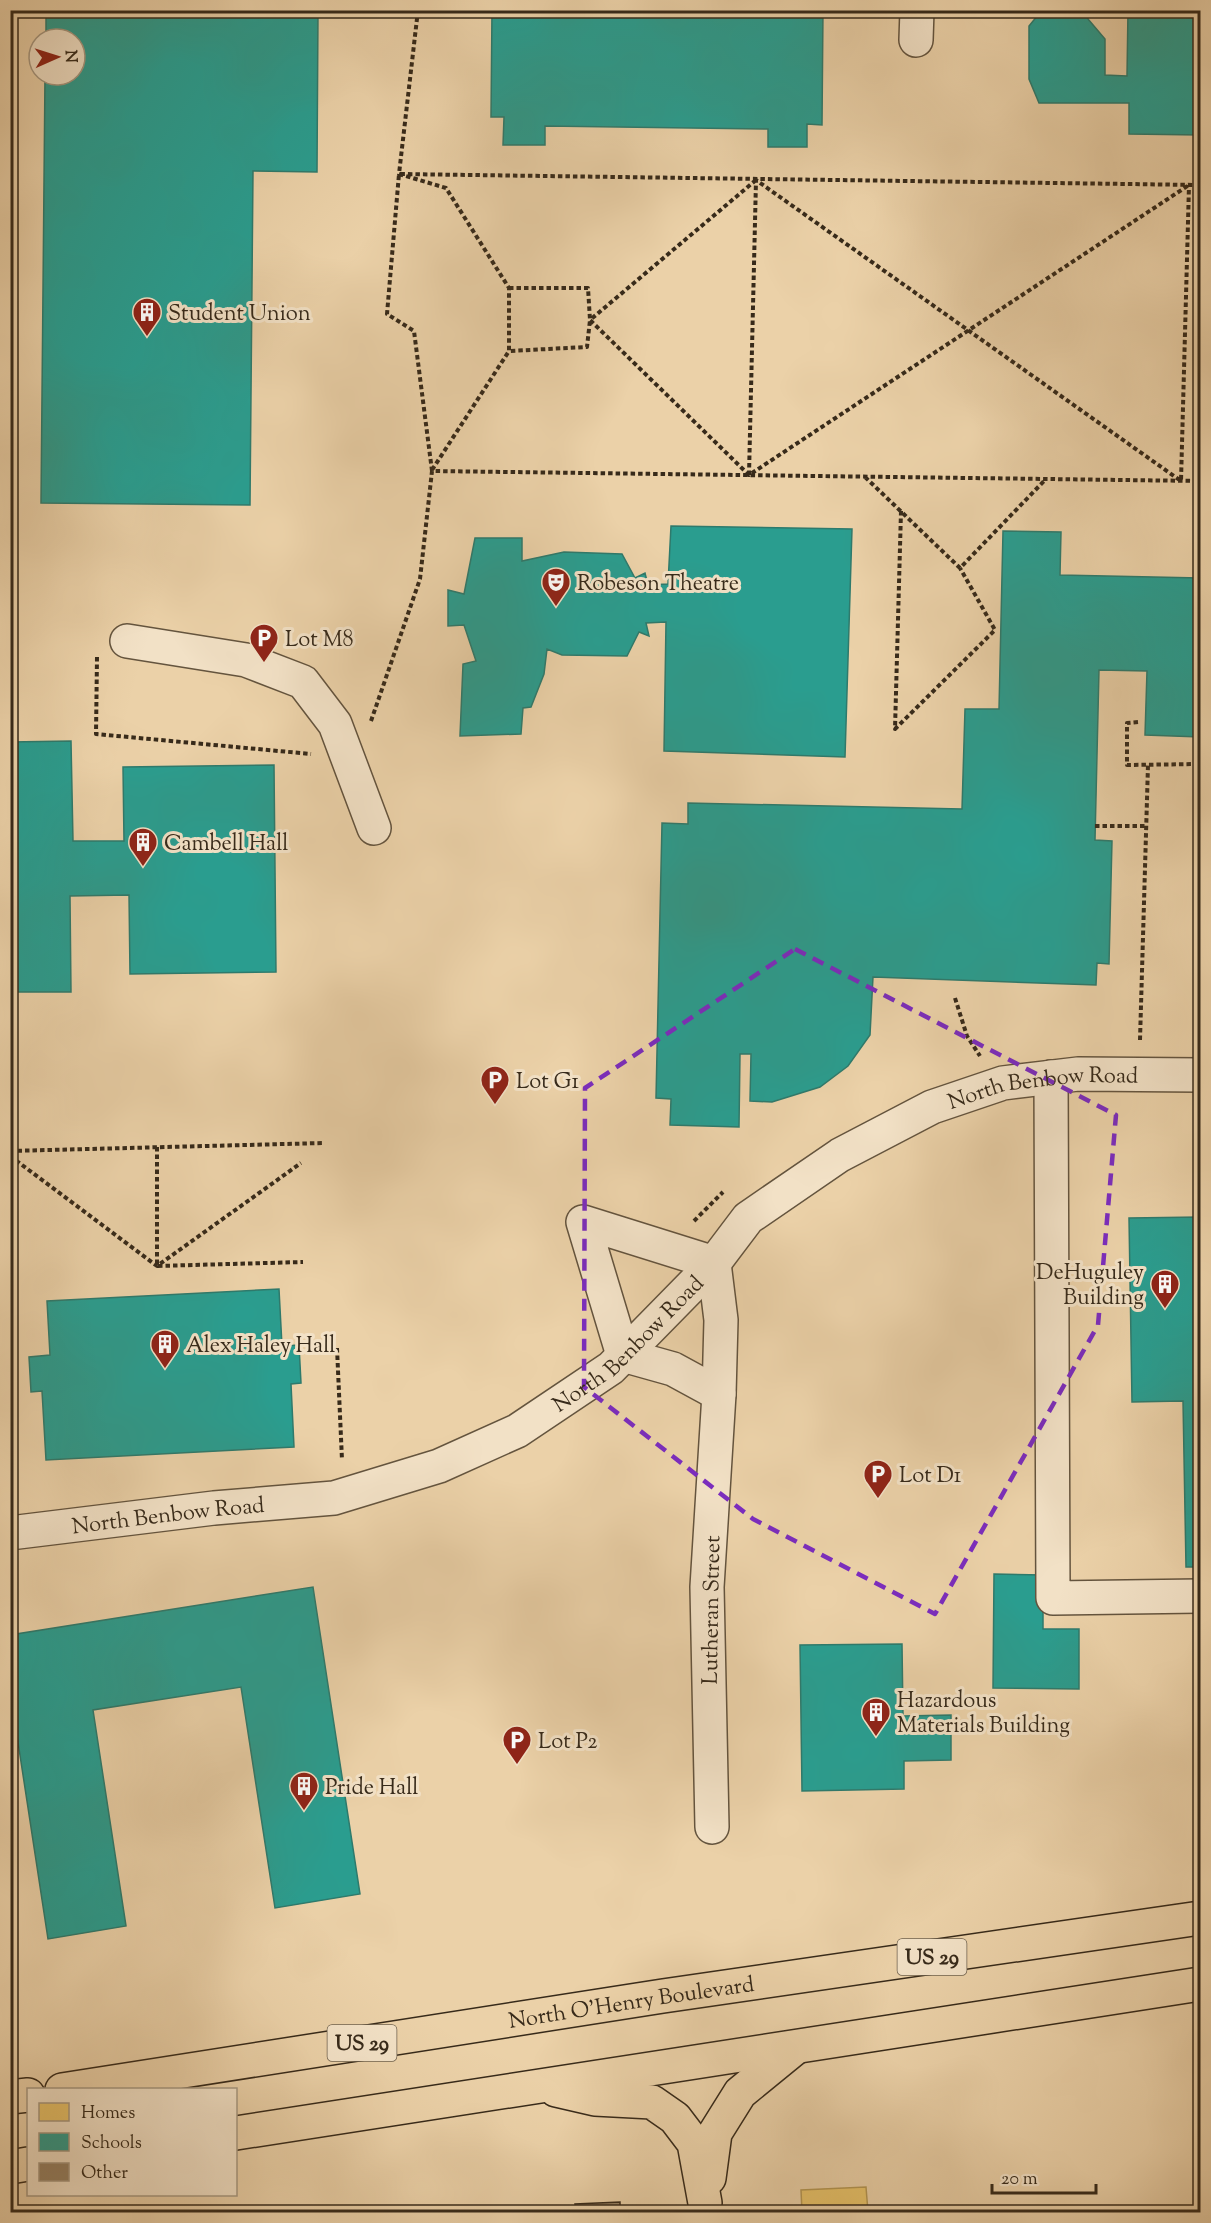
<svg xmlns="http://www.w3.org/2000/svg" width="1211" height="2223" font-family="'Sorts Mill Goudy',serif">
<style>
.homes{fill:#e9c46a;stroke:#b49652;stroke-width:1.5}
.schools{fill:#2a9d8f;stroke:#2e7a6c;stroke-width:1.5}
.building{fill:#958164;stroke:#372a1a;stroke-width:1.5}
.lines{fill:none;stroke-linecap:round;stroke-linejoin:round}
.minor-casing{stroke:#64543e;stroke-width:36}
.highway-casing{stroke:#372a1a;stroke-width:36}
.path{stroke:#372a1a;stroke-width:4;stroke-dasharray:4.5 3;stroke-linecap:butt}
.minor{stroke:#f2e1c6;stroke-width:33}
.highway{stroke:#ebd1a8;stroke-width:33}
.marked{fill:none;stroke:#7b2cbf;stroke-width:4.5;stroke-dasharray:12 8;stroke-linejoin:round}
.labels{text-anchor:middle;stroke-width:6;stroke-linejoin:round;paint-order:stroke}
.shield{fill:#f2e1c6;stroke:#6f614e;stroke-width:1.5}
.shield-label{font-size:21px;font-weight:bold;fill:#372a1a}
.poi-label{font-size:22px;fill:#372a1a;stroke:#f2e1c6;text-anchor:start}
.street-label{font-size:22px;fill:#372a1a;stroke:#f2e1c6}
</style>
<rect width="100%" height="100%" fill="#ebd1a8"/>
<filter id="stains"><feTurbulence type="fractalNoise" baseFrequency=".00333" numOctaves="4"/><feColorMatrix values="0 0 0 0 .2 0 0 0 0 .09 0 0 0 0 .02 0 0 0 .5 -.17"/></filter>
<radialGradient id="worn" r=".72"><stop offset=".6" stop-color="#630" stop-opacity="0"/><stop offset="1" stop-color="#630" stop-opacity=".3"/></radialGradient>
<path class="homes" d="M866,2187l2,25h-66l-1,-22z"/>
<path class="schools" d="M46,10h272l-1,162 -64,-1 -3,334 -209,-2 4,-428h30v-36h-29z
M492,10h331l-1,115 -15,-1v23h-39v-18l-223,-3v19h-42l1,-28h-13z
M1042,10h46v9l17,20v36l22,1 1,-66h72v125l-71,-1v-31h-90l-10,-24v-53z
M671,526l181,3 -7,228 -181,-6 2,-129 -20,1 3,13 -10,-4 -12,24 -65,-1 -15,-6 -3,25 -13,33 -8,1 -2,26 -61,2 3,-72 13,-3 -12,-36 -16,1v-36l16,4 11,-56h47v23l42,-9 58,2 13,24 10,-5 3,12 20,-1z
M1003,531l58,1 -1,43 140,3v159l-55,-2 2,-64 -48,-1 -4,170 17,1 -3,123 -12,-1 -1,22 -223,-8 -3,58 -22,31 -28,21 -48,15 -22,-1 1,-47h-11l-1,73 -69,-2 1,-26 -15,-1 6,-275 26,1v-21l274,6 3,-100h34z
M71,741l2,100h51l-1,-74 151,-2 2,207 -146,2 -1,-79 -59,1 1,96h-59l-2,-250z
M1200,1217v350h-14l-3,-166 -51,1 -3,-184z
M279,1289l3,57 17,-1 2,38 -10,1 3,63 -248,13 -4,-69 -11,1 -2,-35 21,-2 -3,-54z
M994,1574l49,1v54h36v60l-86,-1z
M313,1587l47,307 -85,14 -34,-221 -148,23 33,216 -78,13 -32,-210 -6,1v-95z
M902,1644l1,72 48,-1v45l-47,1v28l-102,2 -2,-146z"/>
<path class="building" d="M620,2202v10h-44l-1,-8z"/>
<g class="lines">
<g class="minor-casing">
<g id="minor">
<path d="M916,40l1,-30"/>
<path d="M127,641l119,19 57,22 32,42 39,104"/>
<path d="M1051,1077l2,521 147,-2"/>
<path d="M623,1355l-40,-133 131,41 7,57 -2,74 -12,193 5,240"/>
<path d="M623,1355l50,14 46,25"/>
<path id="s1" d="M10,1533l204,-25 120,-10 105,-32 78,-35 94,-63 103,-105 34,-45 92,-63 92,-48 71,-24 75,-9 122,1"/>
</g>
</g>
<g class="highway-casing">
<g id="highway">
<path id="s2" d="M62,2090l601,-94 537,-78"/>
<path d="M556,2090l39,9 57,3 23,16 19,25 11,60"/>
<path d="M10,2097l18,-2"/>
<path d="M236,2133l964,-149"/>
<path d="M10,2167l18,-3"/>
<path d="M709,2178l6,-45 25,-40 55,-45"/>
</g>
</g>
<path class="path" d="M418,10l-19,164 47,14 63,100v63l-77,119
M756,180l-166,140 159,155 440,-290
M509,288h79l2,32 -3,27 -78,4
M432,471l-18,-140 -27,-17 12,-140 801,11
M749,475l7,-295 425,301 8,-296
M865,477l95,91 85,-88
M901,511l-6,218 100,-99 -35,-62
M97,657l-1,77 215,20
M371,721l49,-142 12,-108 768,10
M1138,722l-11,1v42l73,-1
M1095,826h51
M955,998l12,38 13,20
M1140,1040l8,-275
M157,1147v119l146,-4
M10,1151l314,-8
M10,1156l147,110 144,-103
M694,1221l29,-29
M337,1348l5,112"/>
<use href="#minor" class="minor"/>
<use href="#highway" class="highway"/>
</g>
<path class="marked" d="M795,949l321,166 -18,210 -163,289 -182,-95 -169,-132 1,-299z"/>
<defs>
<g id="building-pin" transform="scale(1.5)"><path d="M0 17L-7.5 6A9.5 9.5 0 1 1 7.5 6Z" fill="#8f2418" stroke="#f2e1c6"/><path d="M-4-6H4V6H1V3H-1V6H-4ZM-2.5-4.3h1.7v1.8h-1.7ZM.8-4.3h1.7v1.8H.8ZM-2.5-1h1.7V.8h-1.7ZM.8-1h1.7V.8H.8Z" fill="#fff"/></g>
<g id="theatre-pin" transform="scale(1.5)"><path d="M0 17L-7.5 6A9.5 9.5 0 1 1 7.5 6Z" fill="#8f2418" stroke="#f2e1c6"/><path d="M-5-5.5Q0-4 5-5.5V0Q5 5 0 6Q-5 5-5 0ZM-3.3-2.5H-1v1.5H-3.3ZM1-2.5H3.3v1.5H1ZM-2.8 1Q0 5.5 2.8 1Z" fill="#fff"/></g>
<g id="parking-pin" transform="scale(1.5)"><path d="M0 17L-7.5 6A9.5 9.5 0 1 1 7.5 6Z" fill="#8f2418" stroke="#f2e1c6"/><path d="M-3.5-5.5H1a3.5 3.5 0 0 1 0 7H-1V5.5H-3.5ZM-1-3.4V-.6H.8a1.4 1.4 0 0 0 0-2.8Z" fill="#fff"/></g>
</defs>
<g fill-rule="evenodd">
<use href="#building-pin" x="147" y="312"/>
<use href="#theatre-pin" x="556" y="582"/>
<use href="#parking-pin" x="264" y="638"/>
<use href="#building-pin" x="143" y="842"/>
<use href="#parking-pin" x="495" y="1080"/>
<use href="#building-pin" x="1165" y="1284"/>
<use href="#building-pin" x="165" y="1344"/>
<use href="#parking-pin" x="878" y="1474"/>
<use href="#building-pin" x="876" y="1712"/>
<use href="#parking-pin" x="517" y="1740"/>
<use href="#building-pin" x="304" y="1786"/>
</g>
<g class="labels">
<g class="shield">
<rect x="897.5" y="1939" width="69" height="36" rx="4.5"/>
<rect x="327.5" y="2025" width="69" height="36" rx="4.5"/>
</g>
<g class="shield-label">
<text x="932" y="1964">US 29</text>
<text x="362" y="2050">US 29</text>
</g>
<g class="poi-label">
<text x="168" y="320">Student Union</text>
<text x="577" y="590">Robeson Theatre</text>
<text x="285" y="646">Lot M8</text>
<text x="164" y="850">Cambell Hall</text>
<text x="516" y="1088">Lot G1</text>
<text x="1144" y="1279" text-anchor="end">DeHuguley<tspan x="1144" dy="25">Building</tspan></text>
<text x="186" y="1352">Alex Haley Hall</text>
<text x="899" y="1482">Lot D1</text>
<text x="897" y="1707">Hazardous<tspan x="897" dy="25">Materials Building</tspan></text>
<text x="538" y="1748">Lot P2</text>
<text x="325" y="1794">Pride Hall</text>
</g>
<g class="street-label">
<text dy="8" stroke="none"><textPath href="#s1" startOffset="1167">North Benbow Road</textPath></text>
<text dy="8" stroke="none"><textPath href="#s1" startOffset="663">North Benbow Road</textPath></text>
<text dy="8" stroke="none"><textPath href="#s1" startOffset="159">North Benbow Road</textPath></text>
<text transform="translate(710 1610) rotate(-89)" y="8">Lutheran Street</text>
<text dy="8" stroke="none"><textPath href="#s2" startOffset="576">North O'Henry Boulevard</textPath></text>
</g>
</g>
<rect width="1211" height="2223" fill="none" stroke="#ebd1a8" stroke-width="36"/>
<rect x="12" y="12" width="1187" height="2199" fill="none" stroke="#372a1a" stroke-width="3"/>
<rect x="18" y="18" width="1175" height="2187" fill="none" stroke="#372a1a" stroke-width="1.5"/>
<rect x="27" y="2088" width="210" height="108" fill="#f2e1c6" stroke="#a79881" stroke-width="1.5"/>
<rect x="39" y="2103" width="30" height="18" fill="#e9c46a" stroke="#a79881" stroke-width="1.5"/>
<text x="81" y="2118" font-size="18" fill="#372a1a">Homes</text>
<rect x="39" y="2133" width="30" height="18" fill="#2a9d8f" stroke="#a79881" stroke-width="1.5"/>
<text x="81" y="2148" font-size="18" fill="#372a1a">Schools</text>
<rect x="39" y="2163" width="30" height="18" fill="#958164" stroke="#a79881" stroke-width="1.5"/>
<text x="81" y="2178" font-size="18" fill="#372a1a">Other</text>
<g transform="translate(57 57) rotate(87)"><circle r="28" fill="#f2e1c6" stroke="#a79881" stroke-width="1.5"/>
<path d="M0-4.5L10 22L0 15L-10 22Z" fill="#8f2418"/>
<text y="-9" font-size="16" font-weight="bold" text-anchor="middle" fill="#372a1a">N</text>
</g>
<path d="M992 2184v9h104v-9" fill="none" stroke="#372a1a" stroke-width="3"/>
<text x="1001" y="2184" font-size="18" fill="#372a1a" stroke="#f2e1c6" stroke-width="4.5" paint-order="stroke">20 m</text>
<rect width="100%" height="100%" filter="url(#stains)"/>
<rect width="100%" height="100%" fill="url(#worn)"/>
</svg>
